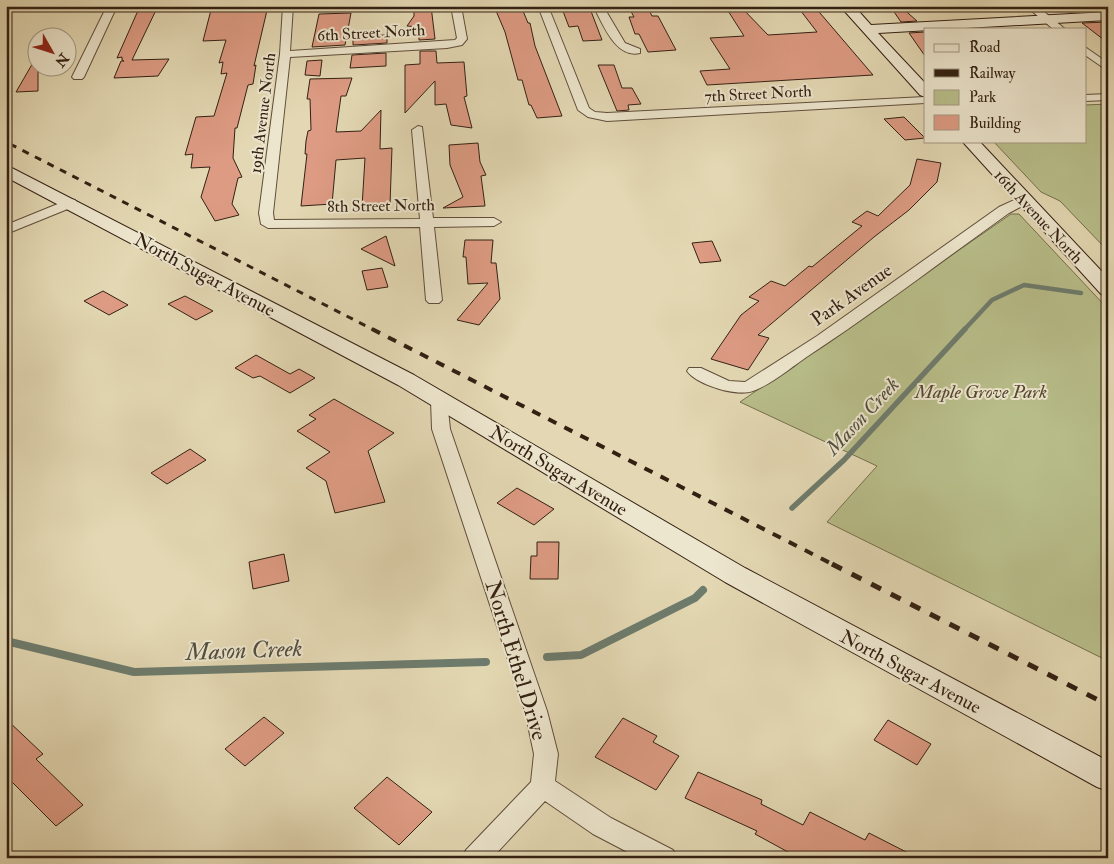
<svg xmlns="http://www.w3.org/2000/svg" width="1114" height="864" font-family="'IM FELL Double Pica',serif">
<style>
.green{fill:#b8be8a;stroke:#766f4e}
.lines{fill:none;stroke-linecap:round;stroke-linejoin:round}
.stream-far2{stroke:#6e7c6d;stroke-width:4.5}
.stream-far1{stroke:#6e7c6d;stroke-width:5.5}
.stream{stroke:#6e7c6d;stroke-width:8}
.building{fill:#dd9b83;stroke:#332013}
.street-casing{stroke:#5f4e3b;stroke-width:2}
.secondary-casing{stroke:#332013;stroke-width:2}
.street{fill:#ede6ce;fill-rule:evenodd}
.secondary{fill:#ede6ce;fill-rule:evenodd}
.rail-far3{stroke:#332013;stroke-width:2.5;stroke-dasharray:5.5 5.5;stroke-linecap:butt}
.rail-far2{stroke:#332013;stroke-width:3;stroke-dasharray:7 7;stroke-linecap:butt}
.rail-far1{stroke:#332013;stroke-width:4;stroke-dasharray:9 9;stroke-linecap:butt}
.rail{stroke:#332013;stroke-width:5;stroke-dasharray:11 11;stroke-linecap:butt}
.labels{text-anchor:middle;stroke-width:4;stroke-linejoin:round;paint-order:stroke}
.far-street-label{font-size:16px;fill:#332013;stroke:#ede6ce}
.street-label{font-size:19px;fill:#332013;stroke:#ede6ce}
.park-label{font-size:19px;font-style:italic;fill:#544831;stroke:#ede6ce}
.water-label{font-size:20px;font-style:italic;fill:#514e40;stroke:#ede6ce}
.near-street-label{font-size:22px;fill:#332013;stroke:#ede6ce}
.near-water-label{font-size:24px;font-style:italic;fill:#514e40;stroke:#ede6ce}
</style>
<rect width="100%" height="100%" fill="#e3d8b3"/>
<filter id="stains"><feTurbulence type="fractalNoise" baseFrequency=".004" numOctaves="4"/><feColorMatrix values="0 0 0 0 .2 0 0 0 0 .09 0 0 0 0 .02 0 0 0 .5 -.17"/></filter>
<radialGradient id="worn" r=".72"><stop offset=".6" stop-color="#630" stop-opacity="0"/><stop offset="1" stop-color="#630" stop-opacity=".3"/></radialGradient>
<path class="green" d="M1108,104v155l-3,-3 2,-6 -47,-49 -19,-9 -48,-51h92v-36z
M1011,214h8l89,95v352l-281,-139 50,-56 -137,-64z"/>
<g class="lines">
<path class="stream-far2" d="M964,330l28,-30 32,-15 57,8"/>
<path class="stream-far1" d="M792,508l52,-48 121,-131"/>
<path class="stream" d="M6,641l128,31 352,-10
M547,657l34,-2 114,-57 8,-8"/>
</g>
<path class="building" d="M140,6h18l-26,54 37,-1 -11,17 -44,2 7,-17h3l-2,-1v-3l-5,1z
M212,6h56l-14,60 2,-1 -3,19 -5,1 -11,43h-2l-2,30 9,19 -4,1 -6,26 7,11 -24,6 -14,-24 9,-30 -19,1 2,-14 -8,1 11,-38 18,-1 13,-43 -6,1 2,-12 -4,1 7,-23 -23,1z
M414,6h17l4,33 -16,1v-13l-12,-1 7,-10z
M494,6h27l7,17h2l5,23 27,70 -25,2 -6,-13h-2l-7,-25h-4l-13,-48z
M561,6h28l13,34 -19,1 -5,-15 -9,1z
M628,6h19l5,10h6l18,34 -28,2 -9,-18h-4l-6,-17h5z
M725,6h15l28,29 49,-3 -20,-26h17l59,69 -166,10 -7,-14 30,-2 -20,-31 34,-2z
M890,6h10l17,15 -16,1z
M1060,6h42l5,4 -39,2z
M351,13l-6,32 -33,2 7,-33z
M1108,22v21l-26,-20z
M925,32v24l-16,-23z
M387,35v8l-34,2v-9z
M420,51h16l1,12 27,-1 3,34 -3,1 8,31 -21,-3 -5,-21 -11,1v-24l-30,32v-48l15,-1z
M386,53v13l-36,2 2,-13z
M38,54v37l-22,1z
M322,60l-2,16 -15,-1 2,-14z
M598,65h16l8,23h10l9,16 -13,1 1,5 -12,1z
M352,78l-6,18h-5l-5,36 25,-1 20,-21 -1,39 12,-1 -2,57 -28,2 3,-49 -29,2 -4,44 -31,2 6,-52h-2l1,-13 2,-10 3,-1 -1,-31h-3l3,-20z
M904,117l21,21 -20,2 -21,-21z
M478,143l2,19 6,13 -5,1 4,30 -42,2 20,-11 -13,-32 -1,-20z
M917,159l24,4 -4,19 -28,28 -35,27 -116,98 11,3 -21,32 -37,-11 30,-44 18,-14 -10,-4 22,-16 14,5 24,-20 3,1 50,-41 -10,-4 15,-11 11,5 32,-31z
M386,236l9,30 -34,-17z
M465,240h28l-2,23h5l4,36 -21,26 -22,-5 31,-37 -20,1 -2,-27h-3z
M712,241l9,20 -21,2 -8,-20z
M382,268l6,19 -21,3 -5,-19z
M103,291l25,14 -19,10 -25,-14z
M185,296l28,15 -17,9 -28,-16z
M256,355l34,19 9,-5 16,9 -25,15 -30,-17 -7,2 -18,-10z
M334,399l60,34 -26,18 17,51 -50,11 -9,-32 -20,-13 24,-16 -33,-21 19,-12 -7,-4z
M190,449l16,11 -39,24 -16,-11z
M517,488l37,21 -20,16 -37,-22z
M537,542h22l-1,37h-28l1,-23h6z
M284,554l5,27 -36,8 -4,-27z
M264,717l20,16 -39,33 -20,-17z
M623,718l34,18 -4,6 26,14 -23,34 -61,-33z
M6,719l37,35 -7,5 47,46 -27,21 -50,-50z
M888,720l43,24 -14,21 -43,-25z
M698,772l64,28 -1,4 42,21 7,-13 55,28 4,-7 49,25h-119l-44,-24 2,-3 -72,-33z
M387,777l45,35 -33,33 -45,-37z"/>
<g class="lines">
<g class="street-casing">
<path id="street" d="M6,6h9l-9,4z
M107,6h10l-33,71 -2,2h-8l-2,-2z
M283,6h10l-3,45 165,-11 2,-2 -6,-32h10l6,33 -5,6 -15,3 -157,9 -17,156 1,7 146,-1 -8,-89 6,-4 4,1 11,91h61l7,4 -7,4 -60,1 8,73 -3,3h-10l-3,-3 -6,-73 -152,1 -7,-4 -2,-11 21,-159z
M538,6h10l41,102 6,4 12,1 318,-16v6l-318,18 -19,-4 -10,-7z
M593,6h10l22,37 15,6v4c-25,6 -37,-30 -47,-47z
M748,6h10v1l-5,3z
M1026,6h11l28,23h-12z
M1085,47l23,16v8l-23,-16z
M1108,94v6l-23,1v-6z
M1023,196l7,4 -2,3 -19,10c-66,47 -131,97 -198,141 -17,11 -40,31 -58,37 -16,6 -56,-6 -66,-20l2,-3h12l28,13 16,1 72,-46 182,-129z
M70,199l5,1 2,3 -2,3 -69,28v-9z
M439,395l6,1 2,4 3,29 97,282 11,43 -3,27 56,37 62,32 4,8h-38l-46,-24 -48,-33 -53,57h-30l4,-8 65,-68 3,-28 -9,-43 -93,-282 -1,-29 2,-4z"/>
</g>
<g class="secondary-casing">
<path id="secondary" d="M840,6h14l17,19 237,-13v8l-230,13 47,50v14l-5,-2z
M962,141h17l129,137v18l-7,-2z
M6,165l408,210 331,193 363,193v30l-11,-4 -372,-205 -327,-197 -392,-208z"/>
</g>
<use href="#street" class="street"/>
<use href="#secondary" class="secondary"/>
<path class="rail-far3" d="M6,142l7,4"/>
<path class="rail-far2" d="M10,144l364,186"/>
<path class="rail-far1" d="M372,329l462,236"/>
<path class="rail" d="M832,564l276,141"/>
</g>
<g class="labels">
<g class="far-street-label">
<text transform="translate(371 32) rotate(-3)" y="6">6th Street North</text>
<text transform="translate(758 93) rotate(-3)" y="6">7th Street North</text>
<text transform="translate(262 113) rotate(-83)" y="6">19th Avenue North</text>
<text transform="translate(381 205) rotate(-1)" y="6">8th Street North</text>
<text transform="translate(1039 216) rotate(47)" y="6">16th Avenue North</text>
</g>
<g class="street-label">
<text transform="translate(205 274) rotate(28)" y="7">North Sugar Avenue</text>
<text transform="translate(851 294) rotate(-35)" y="7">Park Avenue</text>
<text transform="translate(559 470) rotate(31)" y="7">North Sugar Avenue</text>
<text transform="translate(911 671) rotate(28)" y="7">North Sugar Avenue</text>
</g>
<g class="park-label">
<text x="981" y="398">Maple Grove Park</text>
</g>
<g class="water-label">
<text transform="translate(862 416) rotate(-47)" y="7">Mason Creek</text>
</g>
<g class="near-street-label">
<text transform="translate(517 660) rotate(73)" y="8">North Ethel Drive</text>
</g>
<g class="near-water-label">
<text transform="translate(244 650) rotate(-2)" y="8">Mason Creek</text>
</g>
</g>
<rect width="1114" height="864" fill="none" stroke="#e3d8b3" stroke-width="25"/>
<rect x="8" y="8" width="1099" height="849" fill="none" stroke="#332013" stroke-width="2.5"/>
<rect x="12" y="12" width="1089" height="839" fill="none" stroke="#332013"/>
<rect x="924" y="28" width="162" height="115" fill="#ede6ce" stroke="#a39783"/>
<rect x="934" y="44" width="25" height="8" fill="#ede6ce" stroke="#a39783"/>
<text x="969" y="52" font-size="15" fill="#332013">Road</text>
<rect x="934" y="69" width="25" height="8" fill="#332013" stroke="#a39783"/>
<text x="969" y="78" font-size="15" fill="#332013">Railway</text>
<rect x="934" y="90" width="25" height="15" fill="#b8be8a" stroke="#a39783"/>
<text x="969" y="102" font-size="15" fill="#332013">Park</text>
<rect x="934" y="115" width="25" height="15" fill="#dd9b83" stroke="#a39783"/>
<text x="969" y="128" font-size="15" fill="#332013">Building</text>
<g transform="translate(52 52) rotate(129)"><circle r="24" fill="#ede6ce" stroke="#a39783"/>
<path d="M0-4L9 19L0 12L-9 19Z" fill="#8f2418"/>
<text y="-8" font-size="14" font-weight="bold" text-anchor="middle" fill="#332013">N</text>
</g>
<rect width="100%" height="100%" filter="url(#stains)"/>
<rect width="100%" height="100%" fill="url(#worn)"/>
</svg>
